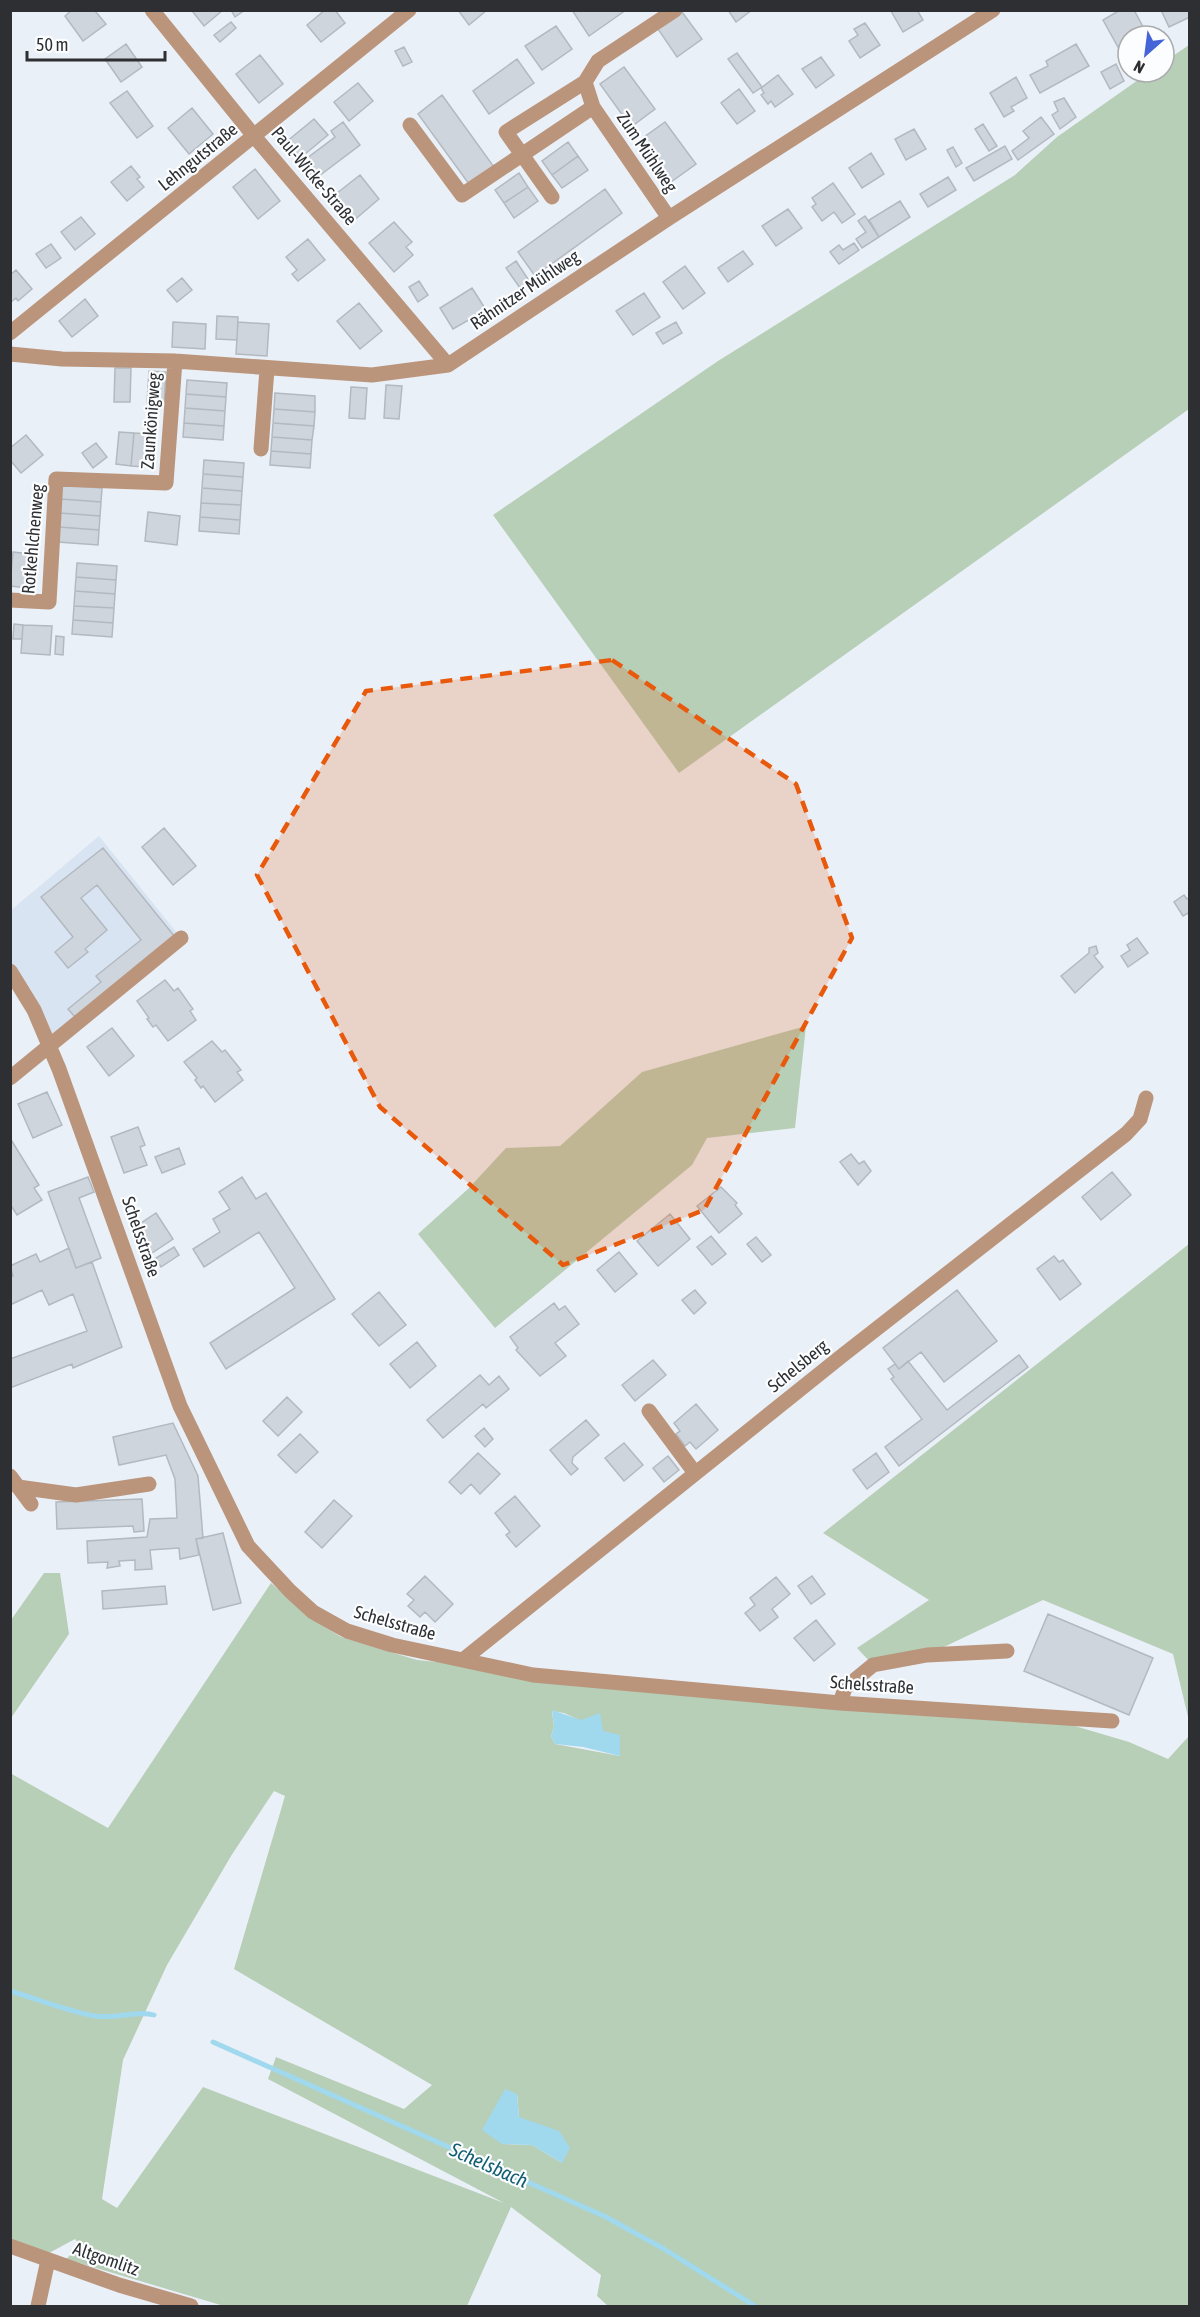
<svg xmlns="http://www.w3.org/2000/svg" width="1200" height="2317" font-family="'Asap Condensed',sans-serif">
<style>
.built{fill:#d9e4f2}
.green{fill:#b7ceb7;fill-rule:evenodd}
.water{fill:#a0d9ee}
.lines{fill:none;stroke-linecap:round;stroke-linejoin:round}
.stream{stroke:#a0d9ee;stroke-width:5}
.building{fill:#cfd5dd;stroke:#b3b9c0;stroke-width:1.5}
.minor{stroke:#ba957c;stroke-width:15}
.marked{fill:#e8590c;fill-opacity:0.2;stroke:#e8590c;stroke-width:4.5;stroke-dasharray:12 8;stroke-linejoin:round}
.labels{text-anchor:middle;stroke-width:4.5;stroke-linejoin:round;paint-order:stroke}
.street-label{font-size:18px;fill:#2d2f32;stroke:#fbfdfe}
.water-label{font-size:20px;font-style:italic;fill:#135e73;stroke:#fbfdfe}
</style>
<rect width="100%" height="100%" fill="#eaf0f8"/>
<path class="built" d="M99,836l82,102 -132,108 -38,-72 -1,-63z"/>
<path class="green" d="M1189,45v364l-510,364 -186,-258 225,-154 297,-186 42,-38 91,-64 16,-1v-10z
M806,1026l-11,102 -88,10 -15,27 -197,163 -77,-94 50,-45 38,-41 54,-2 82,-74z
M1189,1244v477l-16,-67 -130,-54 -116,55 -54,10 -16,-17 72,-48 -106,-67z
M44,1573h16l9,61 -58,84v-98z
M271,1583l39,34 31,20 76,23 651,64 61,18 39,17 21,-23v570h-581l-11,-10 4,-21 -90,-68 -44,99h-243l-158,-47 15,-13 -6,-7 -26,14 -38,-14 -1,-466 98,55zM552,1711l12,2 39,18 17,25 -65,-12 -4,-8 3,-9zM274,1791l11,5 -51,173 198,116 -28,24 -128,-52 -8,22 236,124 -301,-116 -86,121 -15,-9 21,-139 44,-95 64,-109zM517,2094l2,23 43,46 -30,-18 -30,-1z"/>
<path class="water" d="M552,1710l29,10 19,-7 3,18 17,4v21l-37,-9 -28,-3 -4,-8 3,-9z
M505,2089l12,5 2,23 40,14 11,17 -8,15 -30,-18 -30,-1 -20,-14z"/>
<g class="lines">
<path class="stream" d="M10,1991c28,8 57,20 85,25 21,3 44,-6 59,-1
M213,2042l393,175 58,32 91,57"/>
</g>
<path class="building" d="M72,10h26l-2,2 10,12 -23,17 -18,-25z
M195,10h28l-19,16 -11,-14z
M231,10h14l-10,7z
M325,10h10l10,13 -24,19 -14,-17z
M458,10h29l-18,15z
M572,10h54l-37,26z
M728,10h24l-16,12z
M917,10l6,10 -20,12 -12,-21z
M1120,10h14l14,26h-20v19l-4,3 -21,-38z
M1161,10h29v7l-21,10z
M682,12l20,27 -25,18 -19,-28z
M231,22l5,6 -16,14 -6,-7z
M865,23l15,22 -20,13 -11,-17 9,-6 -4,-6z
M556,26l16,23 -30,21 -17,-24z
M126,44l16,23 -21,15 -16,-23z
M1076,44l13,22 -49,27 -10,-18 18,-9 -2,-5z
M404,47l8,15 -9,4 -8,-15z
M737,53l25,34 -9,6 -25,-34z
M260,55l23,29 -24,19 -23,-29z
M821,57l13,18 -18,13 -14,-19z
M517,59l17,24 -45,31 -16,-23z
M1116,64l8,17 -14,8 -9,-17z
M624,67l31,42 -24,18 -31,-43z
M778,75l15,19 -18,13 -4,-6 -3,3 -7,-9 3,-2 -3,-5z
M1016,77l11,21 -16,9 3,4 -10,6 -14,-24z
M358,83l15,18 -24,20 -15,-19z
M739,89l16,22 -18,13 -16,-21z
M127,91l26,35 -16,12 -27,-35z
M442,95l52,72 -25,17 -51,-70z
M1064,98l12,19 -16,12 -8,-14 6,-4 -4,-9z
M192,108l21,26 -24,20 -21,-26z
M1041,117l13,17 -36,26 -6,-9 17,-13 -6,-7z
M314,119l14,16 -29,24 -13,-17z
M343,122l17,23 -49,37 -13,-17 37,-28 -4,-6z
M665,122l31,42 -25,18 -31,-42z
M983,124l14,22 -8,5 -14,-22z
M914,129l12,20 -20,11 -11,-21z
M568,142l10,14 -26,19 -10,-14z
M1005,146l7,13 -38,22 -8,-13z
M953,147l9,16 -6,4 -9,-17z
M871,153l13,21 -22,14 -13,-20z
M578,156l10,14 -26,18 -10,-13z
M131,166l9,11 -3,2 7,8 -17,14 -16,-19z
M255,169l25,32 -22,18 -25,-32z
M519,173l9,14 -24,16 -9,-13z
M360,175l19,24 -27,23 -20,-25z
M948,177l8,13 -28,17 -8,-13z
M833,183l22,31 -13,9 -8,-11 -12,9 -10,-14 4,-3 -4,-6z
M528,187l10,14 -24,17 -10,-15z
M605,189l17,24 -87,63 -17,-24z
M900,201l10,16 -31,20 -10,-17z
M788,209l14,19 -26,18 -14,-20z
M865,216l14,21 -17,11 -6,-9 10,-7 -8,-11z
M81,217l14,17 -20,16 -14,-18z
M394,222l18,20 -6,5 7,8 -19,17 -25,-29z
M308,239l17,21 -27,21 -6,-7 5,-4 -11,-13z
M854,243l5,7 -20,14 -9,-12 9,-7 4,5z
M51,244l10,14 -15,10 -10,-14z
M743,251l10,13 -25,18 -10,-14z
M516,261l14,21 -10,6 -14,-20z
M685,266l20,27 -22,16 -20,-27z
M16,270l16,19 -14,12 -2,-3 -5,4 -1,-27z
M182,278l10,12 -15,12 -10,-12z
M419,281l9,14 -10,7 -9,-15z
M472,288l16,25 -15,8 -1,-3 -19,11 -13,-21z
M644,293l16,24 -27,18 -17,-24z
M85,299l13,17 -26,21 -13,-16z
M359,303l23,28 -22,18 -23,-28z
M217,316l21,1 -1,23 -21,-1z
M173,322l33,2 -1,25 -33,-2z
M238,322l31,2 -2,32 -31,-2z
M676,322l6,11 -19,11 -7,-11z
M115,368h16l-1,34h-16z
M149,371l17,1 -2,32 -17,-1z
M187,380l40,3 -1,14 -40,-3z
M386,385l16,1 -3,33 -15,-1z
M351,387l16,1 -2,31 -16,-1z
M275,393l40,3v16l-41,-3z
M186,394l40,3 -1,14 -40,-3z
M185,408l40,3 -1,15 -40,-3z
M274,409l41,3 -1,14 -41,-3z
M184,423l40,3 -1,14 -40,-3z
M273,423l41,3 -2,14 -40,-3z
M119,432l15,1 -3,33 -15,-2z
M134,433l15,1 -2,33 -16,-1z
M26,435l17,20 -22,18 -11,-13v-12z
M272,437l40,3 -1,14 -40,-3z
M96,443l11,14 -14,11 -11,-15z
M271,451l40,3 -1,14 -40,-3z
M204,460l40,3 -1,14 -40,-3z
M203,474l40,3 -1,14 -40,-3z
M62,485l40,3 -1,14 -40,-3z
M202,488l40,3 -1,14 -40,-2z
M61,499l40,3 -1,14 -40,-3z
M201,503l40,2 -1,15 -40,-3z
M148,512l32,4 -3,29 -32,-4z
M60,513l40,3 -1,14 -40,-3z
M200,517l40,3 -1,14 -40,-3z
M59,527l40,3 -1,15 -40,-3z
M33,542l6,1 -1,16 -6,-1z
M13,552l17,2v6l5,1 -1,14h-6l-1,13 -17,-2z
M77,563l40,3 -1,14 -40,-3z
M76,577l40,3 -1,14 -40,-3z
M75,591l40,3 -1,14 -40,-2z
M74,606l40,2 -1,15 -40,-3z
M73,620l40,3 -1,14 -40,-3z
M14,624l9,1 -1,14h-9z
M23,625l29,1 -2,29 -29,-2z
M56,636l8,1 -1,18 -8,-1z
M164,828l32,38 -23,19 -31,-38z
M103,848l72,89 -100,80 -7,-8 33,-27 -5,-6 45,-36 -44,-55 -16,13 26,32 -22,19 3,3 -20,16 -13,-16 18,-15 -32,-40z
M1184,895l3,4 3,-2v15l-7,4 -9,-14z
M1137,938l11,15 -20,14 -7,-11 9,-6 -3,-5z
M1096,946l2,7 -4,3 9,11 -28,26 -14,-17 28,-23v-5z
M165,980l9,11 4,-3 15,21 -3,2 6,9 -28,21 -12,-16 -3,2 -6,-8 2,-1 -12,-17z
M112,1028l22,28 -25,20 -22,-29z
M212,1041l10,11 3,-2 16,20 -4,2 6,8 -28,22 -12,-16 -2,2 -6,-8 2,-2 -13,-16z
M47,1092l15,33 -29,13 -15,-34z
M138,1127l7,18 -5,2 7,18 -23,8 -13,-36z
M10,1138l29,47 -5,3 8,12 -25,15 -7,-11z
M179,1148l6,16 -23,9 -7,-16z
M851,1154l8,10 5,-3 7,10 -13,14 -18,-23z
M1112,1172l19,23 -30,25 -19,-23z
M88,1177l6,15 -15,6 22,60 -25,10 -28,-76z
M242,1177l14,22 10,-6 69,106 -109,70 -16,-26 85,-55 -36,-56 -55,35 -11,-18 27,-17 -7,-13 17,-10 -11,-17z
M721,1187l16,16 -2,2 7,9 -23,19 -22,-27z
M156,1213l17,26 -21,14 -17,-26z
M670,1214l20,25 -32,27 -21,-25z
M711,1236l15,18 -14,11 -15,-18z
M756,1237l15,18 -9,7 -15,-18z
M174,1247l5,8 -18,12 -5,-9z
M69,1248l7,20 16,-6 30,85 -49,21 -1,-4 -62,24v-29l77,-28 -14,-37 -24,11 -7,-15 -32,15v-27l3,-2 -3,-10 26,-12 4,8z
M619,1252l18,22 -22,18 -18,-22z
M1054,1256l5,6 4,-2 18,24 -21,16 -23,-31z
M695,1290l11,13 -12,11 -12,-14z
M957,1290l40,51 -53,41 -23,-30 -22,17 -16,-21z
M379,1292l27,33 -27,21 -27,-32z
M554,1303l5,7 6,-4 14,18 -24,19 11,13 -26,20 -24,-26 2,-2 -8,-11z
M417,1342l19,24 -26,22 -20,-24z
M1019,1355l9,12 -129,99 -14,-19 37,-28 -31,-40 3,-2 -6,-8 7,-5 4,5 9,-8 39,49z
M653,1360l13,15 -31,26 -13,-16z
M480,1375l9,10 10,-9 10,13 -23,19 -3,-4 -40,34 -16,-18z
M287,1397l15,15 -24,24 -15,-15z
M696,1404l22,26 -22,19 -6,-7 -5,4 -9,-12 4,-3 -6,-8z
M586,1420l13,15 -26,22 -1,6 6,6 -7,6 -21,-25z
M173,1423l25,53 5,62 -7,1 3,16 -19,4 -1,-11 -29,2 2,19 -17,1v-10l-16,1 1,5 -13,2 1,-6 -20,1 -1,-22 60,-4 3,-18 27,-1 -2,-39 -9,-24 -47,10 -6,-28z
M484,1428l9,11 -8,8 -10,-11z
M300,1434l18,18 -22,21 -18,-18z
M624,1443l19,22 -19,16 -19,-23z
M478,1453l22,21 -20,20 -9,-10 -10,10 -12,-12z
M876,1453l13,19 -22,17 -14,-19z
M668,1456l11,14 -15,12 -11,-14z
M515,1496l25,30 -24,21 -10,-12 4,-3 -15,-19z
M142,1499l2,32 -10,1 -1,-6 -76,3 -1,-27z
M334,1500l18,16 -30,32 -17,-16z
M223,1533l18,70 -28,7 -17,-71z
M425,1576l28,28 -18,18 -10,-10 -5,5 -12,-11 6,-6 -7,-6z
M812,1576l13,18 -14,10 -13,-18z
M776,1577l14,17 -18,15 6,8 -18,14 -15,-18 10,-8 -5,-7z
M165,1586l2,18 -64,5 -1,-18z
M1048,1614l105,44 -24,57 -105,-44z
M816,1620l19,24 -21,17 -20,-23z"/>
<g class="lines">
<path class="minor" d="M152,10l102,126 194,229
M410,125l52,70 131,-88
M552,197l-46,-65 79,-50
M669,218l-76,-111 -8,-25 13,-21 77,-51
M10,333l399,-323
M10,354l52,5 113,2 197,14 76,-10 221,-147 324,-208
M261,449l6,-80
M10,600l39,2 7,-123 110,4 9,-122
M10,971l24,39 25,59 121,337 68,140 42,45 23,21 34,19 45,14 141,30 307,28 272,18
M10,1078l171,-140
M649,1411l46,62
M10,1476l21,28
M18,1487l58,8 73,-11
M464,1659l379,-304 283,-221 14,-15 6,-21
M840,1703l5,-15 28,-23 54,-10 80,-4
M10,2246l109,39 72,21
M38,2306l10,-46"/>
</g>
<path class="marked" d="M612,660l184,124 56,154 -148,272 -141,55 -183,-158 -123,-232 109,-184z"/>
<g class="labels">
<g class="street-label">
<text transform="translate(647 152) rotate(56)" y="6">Zum Mühlweg</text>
<text transform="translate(198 157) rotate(-39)" y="6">Lehngutstraße</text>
<text transform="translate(314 176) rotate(50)" y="6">Paul-Wicke-Straße</text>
<text transform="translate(525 290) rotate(-34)" y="6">Rähnitzer Mühlweg</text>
<text transform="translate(151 421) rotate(-86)" y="6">Zaunkönigweg</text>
<text transform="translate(33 539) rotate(-85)" y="6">Rotkehlchenweg</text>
<text transform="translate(141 1237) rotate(71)" y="6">Schelsstraße</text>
<text transform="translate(798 1366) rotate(-39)" y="6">Schelsberg</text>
<text transform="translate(395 1623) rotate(16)" y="6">Schelsstraße</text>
<text transform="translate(872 1685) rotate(4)" y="6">Schelsstraße</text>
<text transform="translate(106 2259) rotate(19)" y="6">Altgomlitz</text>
</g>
<g class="water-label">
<text transform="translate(489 2165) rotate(24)" y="7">Schelsbach</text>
</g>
</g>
<rect width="1200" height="2317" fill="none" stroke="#2d2f32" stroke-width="24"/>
<g transform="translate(1146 54) rotate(208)"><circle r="28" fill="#fbfdfe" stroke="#a9abac" stroke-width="1.5"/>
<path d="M0-4.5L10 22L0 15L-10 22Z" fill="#4464d7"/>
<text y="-9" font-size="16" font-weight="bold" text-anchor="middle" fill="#2d2f32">N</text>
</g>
<path d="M27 51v9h138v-9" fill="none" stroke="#2d2f32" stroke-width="3"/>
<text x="36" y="51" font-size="18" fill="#2d2f32" stroke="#fbfdfe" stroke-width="4.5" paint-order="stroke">50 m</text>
</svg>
